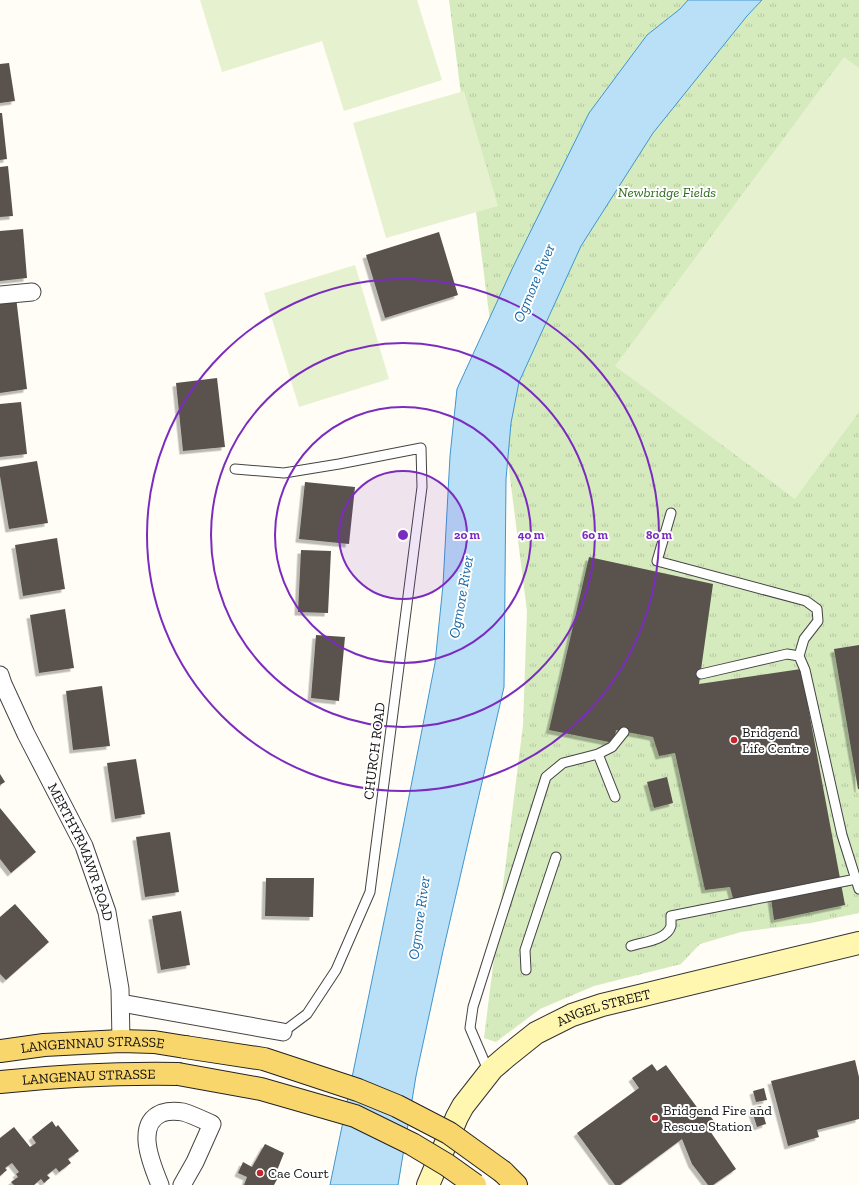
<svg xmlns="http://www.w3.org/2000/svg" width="859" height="1185" font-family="'Zilla Slab',serif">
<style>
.park{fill:url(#park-tufts)}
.pitch{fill:#e6f2cf}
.water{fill:#b9e0f7;stroke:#3f96cf}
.building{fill:#5a524d;filter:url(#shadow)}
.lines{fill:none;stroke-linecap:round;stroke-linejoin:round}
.lane-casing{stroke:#444;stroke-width:11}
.street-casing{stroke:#444;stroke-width:19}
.secondary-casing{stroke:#333;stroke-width:24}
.primary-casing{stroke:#222;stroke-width:24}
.lane{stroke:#fff;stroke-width:9}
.street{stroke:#fff;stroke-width:17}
.secondary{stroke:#fff6b0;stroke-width:22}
.primary{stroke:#f9d66b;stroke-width:22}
.primary-bridge-casing{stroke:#222;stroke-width:24;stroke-linecap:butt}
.primary-bridge{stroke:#f9d66b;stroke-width:22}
.ring{fill:none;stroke:#7b2cbf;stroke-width:2}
.poi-dot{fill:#c4262e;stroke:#fff;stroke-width:1.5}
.labels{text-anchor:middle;stroke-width:4;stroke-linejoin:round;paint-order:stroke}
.park-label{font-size:14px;font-style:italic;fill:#2f6b1f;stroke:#fff}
.poi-label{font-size:14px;fill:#111;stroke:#fff;text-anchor:start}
.street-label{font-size:14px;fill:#111;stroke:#fff}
.water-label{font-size:15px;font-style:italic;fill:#1768a6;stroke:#fff}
.centre{fill:#7b2cbf;stroke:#fff;stroke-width:2}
.ring-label{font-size:12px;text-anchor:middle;font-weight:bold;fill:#7b2cbf;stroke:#fff;stroke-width:4;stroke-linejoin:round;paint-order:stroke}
</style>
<defs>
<pattern id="park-tufts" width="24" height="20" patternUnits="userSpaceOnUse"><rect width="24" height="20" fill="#d5ebbd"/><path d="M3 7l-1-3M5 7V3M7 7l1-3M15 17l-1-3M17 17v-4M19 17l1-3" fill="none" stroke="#b6c8a1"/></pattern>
<filter id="shadow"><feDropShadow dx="-3.5" dy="3.5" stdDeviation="0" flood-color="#0004"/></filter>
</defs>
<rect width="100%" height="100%" fill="#fffdf5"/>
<path class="park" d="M449,0h410v913l-48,10 -70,9 -41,12 -19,20 -87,22 -54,23 -44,33 -12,-4 39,-313 4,-114z"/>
<path class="pitch" d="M200,0h217l25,80 -98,31 -22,-70 -100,31z
M844,57l15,11v344l-64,87 -180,-133z
M464,91l34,115 -112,32 -33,-115z
M355,265l34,114 -90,28 -35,-114z"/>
<path class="water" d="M688,0h74l-15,16 -94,117 -72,113 -62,136 -8,41 -5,56 -2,208 -61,264 -27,125 -18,109h-68l68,-332 37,-190 8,-78 7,-129 7,-67 56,-122 76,-154 58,-78 33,-26z"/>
<path class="building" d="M9,63l6,38 -15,2v-39z
M0,113h2l5,46 -7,1z
M8,166l5,50 -13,1v-50z
M23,229l4,49 -27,3v-50z
M439,232l19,63 -73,23 -19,-63z
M16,297l11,92 -27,4v-94z
M217,378l8,69 -42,4 -7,-68z
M21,402l6,52 -27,3v-53z
M37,461l11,62 -39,6 -9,-53v-9z
M305,482l50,5 -6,57 -50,-5z
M57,538l8,51 -42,7 -8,-51z
M301,550l30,1 -3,62 -30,-1z
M589,557l124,27 -14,100 102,-15 44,236 -71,15 -3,-22 -36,8 -5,-19 -25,3 -30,-137 -16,3 -6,-19 -37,-7 -2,13 -65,-13z
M65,609l9,59 -35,5 -9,-58z
M316,635l29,2 -6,64 -28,-3z
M859,645v144h-1l-24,-140z
M102,686l8,60 -37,4 -7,-59z
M136,759l9,55 -30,5 -8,-56z
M0,774l5,8 -5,3z
M667,777l6,26 -19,5 -7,-26z
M0,808l36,44 -25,21 -11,-14z
M170,832l9,60 -34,5 -9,-60z
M266,878h48l-1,39 -48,-1z
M15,904l34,38 -43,38 -6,-6v-57z
M181,911l9,54 -29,5 -9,-54z
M855,1060l4,17v42l-42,11 2,7 -31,9 -17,-65z
M652,1064l5,7 9,-6 33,45 4,-3 15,19 -8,5 26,38 -23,16h-5l-16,-21 -10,-25 -62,46h-5l-38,-52 62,-45 -7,-10z
M764,1088l3,12 -11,2 -3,-11z
M761,1106l5,18 -9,3 -6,-19z
M52,1121l4,6 2,-2 21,26 -11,8 3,4 -12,9 -3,-4 -9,7 3,3 -6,5 -3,-4 -7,6h-20l-3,-3 7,-5 -2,-3 3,-2 -7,-9 -7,5 2,2 -7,6v-38l14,-11 16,20 6,-4 -4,-6z
M265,1144l19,9 -8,20 4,1 -6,11h-30l3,-8 -9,-4 5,-11 9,5z"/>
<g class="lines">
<g class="lane-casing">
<path id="lane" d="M235,469l49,4 55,-9 82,-16 1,39 -52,405 -34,78 -29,44 -24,18
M671,513l-14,48 149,40 11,8 1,12 -14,18 -5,17 6,14 37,165 17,54
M701,674l86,-20 12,2
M598,754l14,-7 12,-15
M631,946c12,-4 36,-6 40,-20 0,-3 0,-7 0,-10l185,-37
M526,970l-1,-20 31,-93
M492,1069l-7,-6 -15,-35 3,-21 73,-230 17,-14 35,-9 17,43"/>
</g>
<g class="street-casing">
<g id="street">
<path d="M0,295l32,-3"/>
<path id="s1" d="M0,675l3,9 23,50 58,112 23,66 13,77 1,52"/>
<path d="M121,1003l162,29"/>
<path d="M160,1185c-8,-20 -26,-61 2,-72 6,-2 15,-2 21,-1 10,3 20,8 29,12l-17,38 -13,23"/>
</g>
</g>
<g class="secondary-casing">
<g id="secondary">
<path id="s2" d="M428,1185l29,-68 6,-11 29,-37 14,-12 30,-24 36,-18 30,-10 257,-62"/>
</g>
</g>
<g class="primary-casing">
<g id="primary">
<path id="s3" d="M0,1051l44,-6 77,-4 33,1 31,5"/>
<path id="s4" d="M0,1082c59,-6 118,-9 178,-8"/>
<path d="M503,1172l13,13"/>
</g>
</g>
<use href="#lane" class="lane"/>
<use href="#street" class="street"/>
<use href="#secondary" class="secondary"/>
<use href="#primary" class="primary"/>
<g class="primary-bridge-casing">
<path id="primary-bridge" d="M185,1047l79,12 94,31 39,16 52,27 54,39
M178,1074l83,15 94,27 57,28 35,21 28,20"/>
</g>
<use href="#primary-bridge" class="primary-bridge"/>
</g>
<circle cx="403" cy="535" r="64" fill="#7b2cbf" fill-opacity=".12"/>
<g class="ring">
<circle cx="403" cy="535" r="64"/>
<circle cx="403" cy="535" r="128"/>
<circle cx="403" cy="535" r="192"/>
<circle cx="403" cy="535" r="256"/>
</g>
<g class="poi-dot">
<circle cx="734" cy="740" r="4"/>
<circle cx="655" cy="1118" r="4"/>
<circle cx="260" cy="1173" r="4"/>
</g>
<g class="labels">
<g class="park-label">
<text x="667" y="197">Newbridge Fields</text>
</g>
<g class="poi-label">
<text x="742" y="737">Bridgend<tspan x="742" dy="16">Life Centre</tspan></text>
<text x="663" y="1115">Bridgend Fire and<tspan x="663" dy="16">Rescue Station</tspan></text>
<text x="268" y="1178">Cae Court</text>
</g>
<g class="street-label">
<text transform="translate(374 751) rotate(-83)" y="5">CHURCH ROAD</text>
<text dy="5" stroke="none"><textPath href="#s1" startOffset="195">MERTHYRMAWR ROAD</textPath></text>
<text dy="5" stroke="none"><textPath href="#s2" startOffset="263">ANGEL STREET</textPath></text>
<text dy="5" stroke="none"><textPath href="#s3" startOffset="93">LANGENNAU STRASSE</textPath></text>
<text dy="5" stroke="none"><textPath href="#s4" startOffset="89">LANGENAU STRASSE</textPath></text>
</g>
<g class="water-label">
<text transform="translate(534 283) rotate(-67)" y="5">Ogmore River</text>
<text transform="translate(461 597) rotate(-80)" y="5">Ogmore River</text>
<text transform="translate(419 918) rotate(-82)" y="5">Ogmore River</text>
</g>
</g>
<circle cx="403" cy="535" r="6" class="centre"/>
<g class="ring-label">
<text x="467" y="539">20 m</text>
<text x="531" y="539">40 m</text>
<text x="595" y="539">60 m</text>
<text x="659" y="539">80 m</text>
</g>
</svg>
